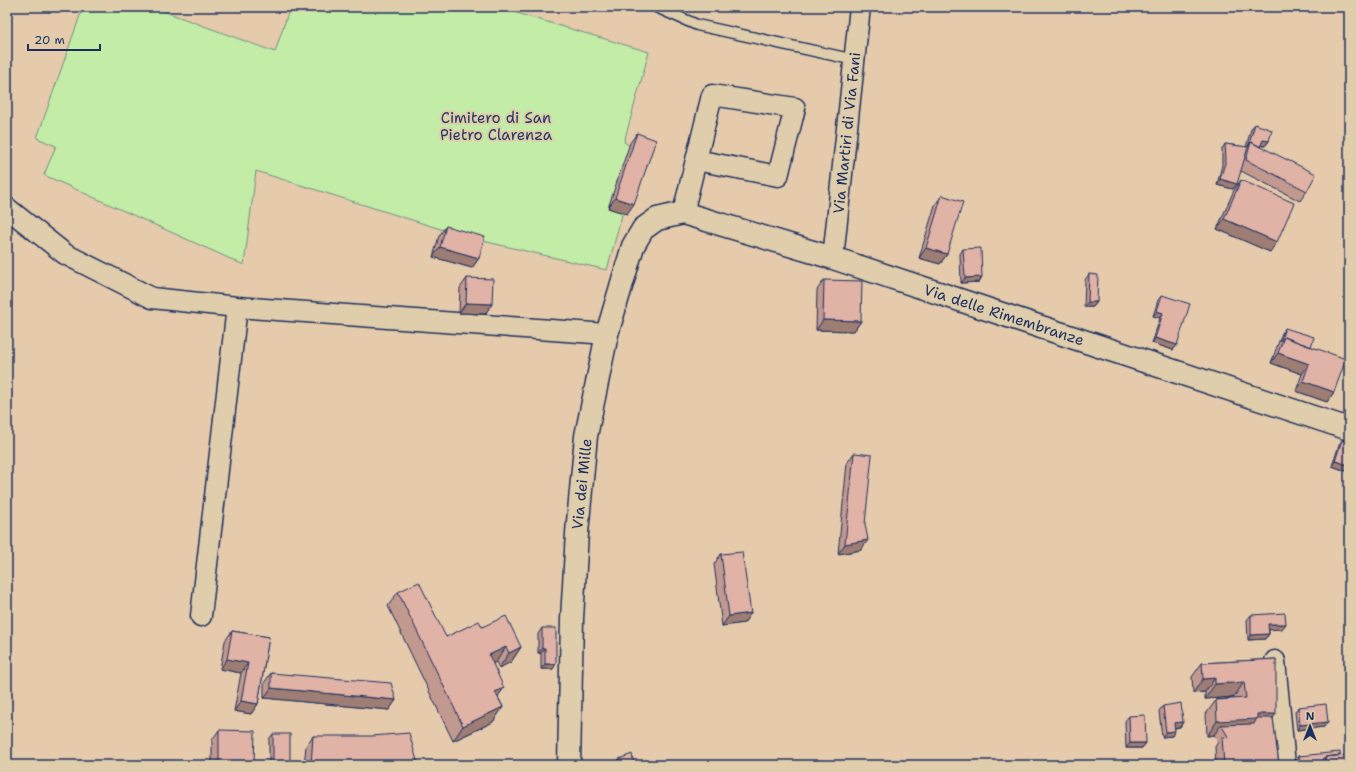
<svg xmlns="http://www.w3.org/2000/svg" width="1356" height="772" font-family="'Shantell Sans',sans-serif">
<style>
.green{fill:#c3eca7;stroke:#6f8e82}
.lines{fill:none;stroke-linecap:round;stroke-linejoin:round}
.service-casing{stroke:#1b2f5e;stroke-width:13}
.minor-casing{stroke:#1b2f5e;stroke-width:23}
.secondary-casing{stroke:#1b2f5e;stroke-width:25}
.service{stroke:#dfcdab;stroke-width:10}
.minor{stroke:#dfcdab;stroke-width:20}
.secondary{stroke:#dfcdab;stroke-width:22}
.wall{fill:#c2998f;stroke:#1b2f5e}
.shaded-wall{fill:#9e7d74;stroke:#1b2f5e}
.building{fill:#e1b2a6;stroke:#1b2f5e}
.labels{text-anchor:middle;stroke-width:4;stroke-linejoin:round;paint-order:stroke}
.park-label{font-size:15px;fill:#233862;stroke:#dfcdab}
.street-label{font-size:15px;fill:#1b2f5e;stroke:#dfcdab}
</style>
<rect width="100%" height="100%" fill="#e5cbac"/>
<filter id="ink" filterUnits="userSpaceOnUse"><feTurbulence type="fractalNoise" baseFrequency=".025" numOctaves="2"/><feDisplacementMap in="SourceGraphic" scale="8" xChannelSelector="R" yChannelSelector="G"/><feConvolveMatrix kernelMatrix="1 2 1 2 8 2 1 2 1" color-interpolation-filters="sRGB"/></filter>
<g filter="url(#ink)">
<path class="green" d="M83,7h69l123,45 15,-45h206l153,45 -25,90 15,10 -32,118 -141,-33 -210,-66 -12,94 -200,-90 12,-29 -19,-8z"/>
<g class="lines">
<g class="service-casing">
<path id="service" d="M656,7l41,18 158,35"/>
</g>
<g class="minor-casing">
<path id="minor" d="M7,208l58,46 87,44 85,9 370,27
M683,213l29,-118 83,13 -17,68 -82,-16
M833,258l27,-251
M201,616l36,-309
M1275,661l10,104"/>
</g>
<g class="secondary-casing">
<path id="secondary" d="M569,765l3,-146 5,-86 9,-97 21,-102 26,-88 10,-17 14,-10 26,-6 150,45 516,171"/>
</g>
<use href="#service" class="service"/>
<use href="#minor" class="minor"/>
<use href="#secondary" class="secondary"/>
</g>
<path class="wall" d="M1255,124l14,17 -4,5 -4,-1 -1,2 47,44 -7,10 -59,-30 -8,18 -16,-4 5,-20v-16l3,-5 21,3 5,-18z
M637,133l-10,81 -19,-6 22,-65z
M1241,180l29,72 -53,-23 17,-39z
M942,195l5,59 -7,10 -21,-6 16,-53z
M446,226l33,32 -7,10 -39,-11 6,-21z
M963,249l16,33 -18,1 -1,-29z
M1089,274l8,28 -4,5h-9l1,-27z
M467,278l25,26 -7,10 -26,-1 1,-25z
M824,280l37,41 -7,10 -38,-1 1,-40z
M1162,295l15,50 -4,5 -21,-7 8,-25 -7,-2 5,-16z
M1285,328l26,19 23,45 -7,10 -31,-11 6,-17 -31,-11 11,-30z
M1342,440l7,32 -17,-6 7,-21z
M854,453l7,97 -23,4 9,-91z
M721,554l30,59 -7,10 -22,3 -8,-62z
M398,592l48,45 36,-10 39,20 -10,15 -12,6 -3,-6 -3,1 5,34 5,10 -10,15 -40,19 -65,-135z
M1251,615l31,14h-13v5l-4,5 -17,1 -1,-20z
M542,628l11,41h-12v-16h-3v-19z
M232,631l37,6 -11,67 -7,10 -17,-3 7,-38 -21,-4 5,-28z
M1276,659l-3,59 6,47h-63l-1,-18 3,-5 -4,-7 -7,1 -1,-22 10,-14 18,-2v-1l-29,2v-7l-12,1 -1,-16 10,-14z
M271,673l125,27 -7,10 -125,-12v-15z
M1163,706l20,16 -3,5 -5,1 -3,8 -10,1 -3,-26z
M1298,707l26,20 -27,3 -2,-18z
M1129,716l17,27 -4,5h-16l-1,-27z
M219,730l35,35h-42v-25z
M273,734l17,31h-21v-26z
M313,736l105,28v1h-114l2,-19z
M1340,755l9,10h-53v-4l3,-5z
M619,759l1,6h-5z"/>
<path class="shaded-wall" d="M1263,140l6,1 -4,5 -6,-1z
M1220,179l17,5 -4,5 -16,-4z
M615,198l19,6 -7,10 -19,-6z
M1224,219l53,23 -7,10 -53,-23z
M440,247l39,11 -7,10 -39,-11z
M926,248l21,6 -7,10 -21,-6z
M982,277l-3,5 -18,1 4,-5z
M1088,302h9l-4,5h-9z
M466,303l26,1 -7,10 -26,-1z
M1157,311l6,2 -3,5 -7,-2z
M823,320l38,1 -7,10 -38,-1z
M1155,338l22,7 -4,5 -21,-7z
M1278,353l31,11 -7,10 -31,-11z
M1303,381l31,11 -7,10 -31,-11z
M1335,461l14,4v7l-17,-6z
M868,540l-7,10 -23,4 7,-10z
M751,613l-7,10 -22,3 7,-10z
M1268,624h18l-4,5 -17,1z
M1269,634l-4,5 -17,1 3,-5z
M506,647l-10,15 -17,8 10,-15z
M521,647l-10,15 -12,6 10,-15z
M542,648h3l-4,5h-3z
M227,659l21,4 -7,10 -21,-4z
M545,664h11l-3,5h-12z
M1215,678l-10,14 -12,1 10,-14z
M1244,682l-10,15 -29,2 10,-15z
M271,688l125,12 -7,10 -125,-12z
M504,688l-10,14 1,-10z
M241,701l17,3 -7,10 -17,-3z
M503,707l-10,15 -40,19 10,-15z
M1257,714h19l-10,14 -45,-3 -7,10 -7,1 10,-15z
M1183,722l-3,5 -9,1 3,-5z
M1328,722l-4,5 -27,3 3,-5z
M1175,731l-3,5 -10,1 4,-5z
M1130,743h16l-4,5h-16z"/>
<path class="building" d="M1255,124l17,6 -3,11 -6,-1 -3,7 -9,-5 -3,5z
M637,133l19,7 -22,64 -19,-6z
M1251,142l65,32 -9,17 -61,-31z
M1225,144l23,3 -11,37 -17,-5 6,-19z
M1241,180l53,23 -17,39 -53,-23z
M942,195l21,7 -16,52 -21,-6z
M446,226l39,11 -6,21 -39,-11z
M981,248l1,29 -17,1 -2,-29z
M1089,274l9,1 -1,27h-9z
M467,278l26,1 -1,25 -26,-1z
M824,280l38,1 -1,40 -38,-1z
M1162,295l28,9 -13,41 -22,-7 8,-25 -6,-2z
M1285,328l29,9 -3,10 -27,-10 -4,5z
M1284,337l62,22 -12,33 -31,-11 6,-17 -31,-11z
M1342,440l7,2v23l-14,-4z
M854,453l18,2 -7,69 3,16 -23,4z
M742,552l9,61 -22,3 -8,-62z
M419,582l27,55 33,-16 3,6 24,-11 15,31 -12,6 -3,-6 -17,8 15,33 -9,4 8,15 -40,19 -65,-134z
M1285,613l1,11h-18l1,10 -18,1v-20z
M542,628h14v36h-11v-16h-3z
M232,631l37,6 -11,67 -17,-3 7,-38 -21,-4z
M1276,659v55h-19v5l-40,2 -1,-21 30,-2 -2,-16 -29,2v-6l-12,1 -1,-16z
M271,673l120,10 5,17 -125,-12z
M1181,703l2,19 -9,1 1,8 -9,1 -3,-26z
M1326,704l2,18 -28,3 -2,-18z
M1145,715l1,28h-16l-1,-27z
M1257,718h16l6,47h-55l-2,-28 7,1 -8,-13 33,-1z
M219,730l36,1 -1,34h-35z
M409,733l9,31 -10,1h-97l2,-29h59z
M273,734h17v31h-17z
M1340,752v3l-15,2 -5,8h-20l-1,-9z
M632,754l2,11h-14l-1,-6z
M1349,755v10h-23l-1,-8z"/>
</g>
<g class="labels">
<g class="park-label">
<text x="496" y="123">Cimitero di San<tspan x="496" dy="17">Pietro Clarenza</tspan></text>
</g>
<g class="street-label">
<text transform="translate(847 133) rotate(-84)" y="5">Via Martiri di Via Fani</text>
<text transform="translate(1004 315) rotate(18)" y="5">Via delle Rimembranze</text>
<text transform="translate(582 484) rotate(-84)" y="5">Via dei Mille</text>
</g>
</g>
<rect width="1356" height="772" fill="none" stroke="#dfcdab" stroke-width="24"/>
<rect x="12" y="12" width="1332" height="748" fill="none" stroke="#1b2f5e" stroke-width="1.5" filter="url(#ink)"/>
<g transform="translate(1310 726)" stroke="#dfcdab" stroke-width="3" paint-order="stroke">
<path d="M0-3L7 15L0 10L-7 15Z" fill="#1b2f5e"/>
<text y="-6" font-size="11" font-weight="bold" text-anchor="middle" fill="#1b2f5e">N</text>
</g>
<path d="M28 44v6h72v-6" fill="none" stroke="#1b2f5e" stroke-width="2"/>
<text x="34" y="44" font-size="12" fill="#1b2f5e" stroke="#dfcdab" stroke-width="3" paint-order="stroke">20 m</text>
</svg>
